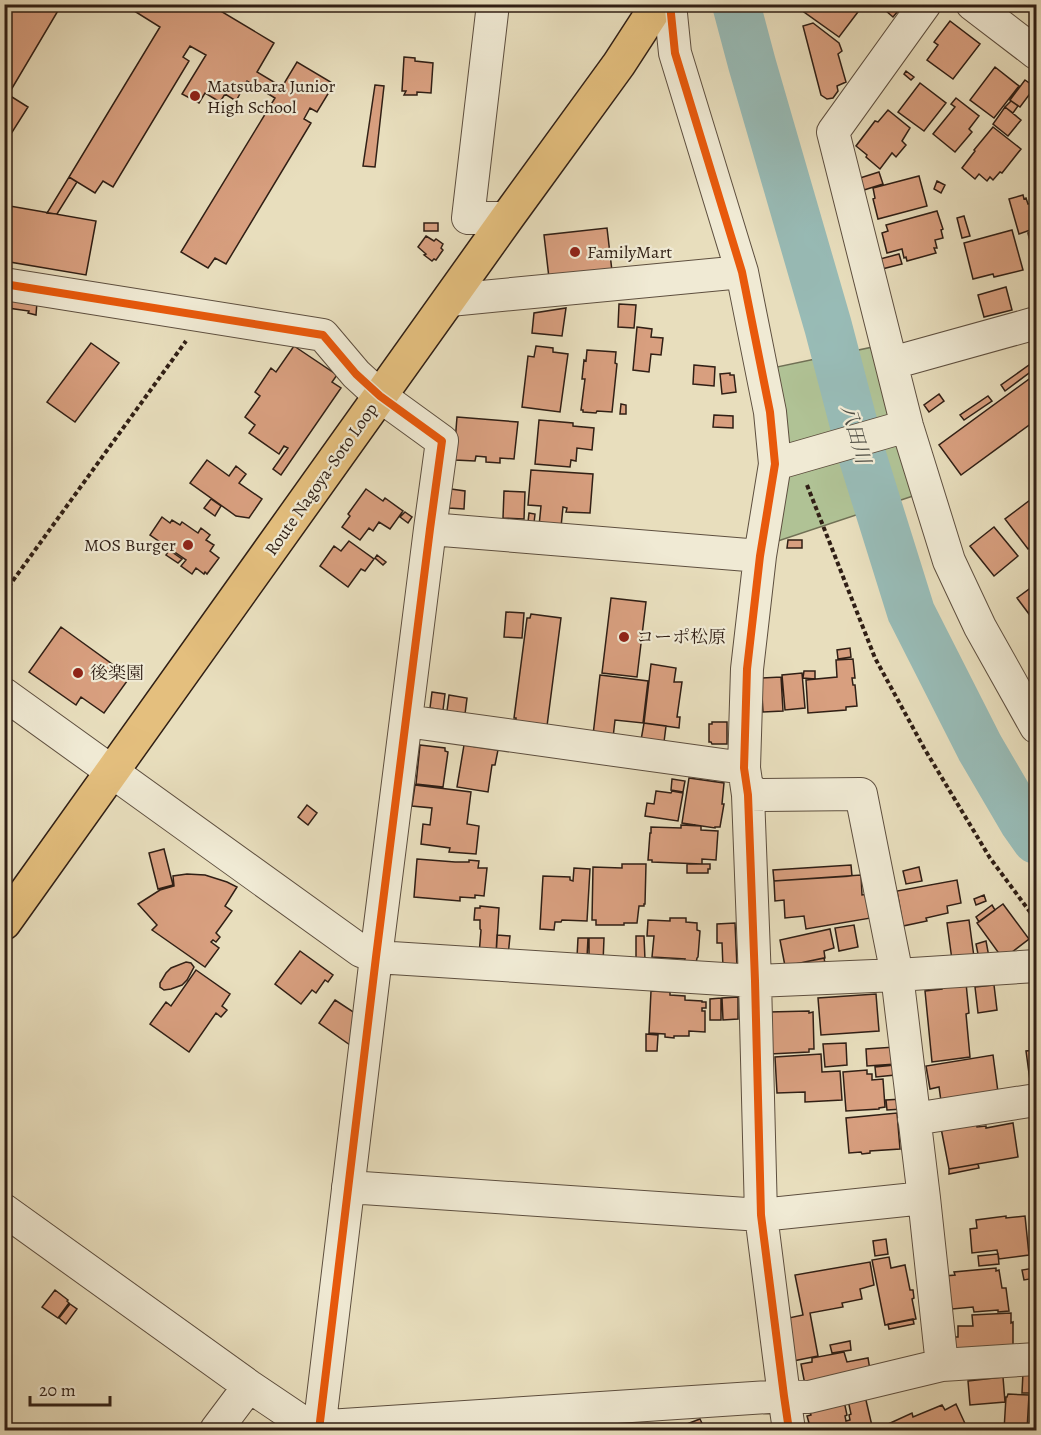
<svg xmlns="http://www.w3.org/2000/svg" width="1041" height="1435" font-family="Alegreya,'Noto Serif JP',serif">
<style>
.green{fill:#b0c295;stroke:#707055;stroke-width:1.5}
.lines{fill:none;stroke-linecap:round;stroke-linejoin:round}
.river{stroke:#98bbb6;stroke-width:48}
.building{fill:#d89f7f;stroke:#301f15;stroke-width:1.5}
.minor-casing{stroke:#5e4f3f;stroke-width:34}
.major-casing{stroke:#301f15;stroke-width:36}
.path{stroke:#301f15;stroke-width:4;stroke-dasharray:4.5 3;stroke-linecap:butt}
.minor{stroke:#f0ead4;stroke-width:32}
.major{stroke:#e4bf7e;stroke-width:33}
.cycleway-casing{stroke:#f0ead4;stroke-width:11}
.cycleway{stroke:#e8590c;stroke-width:8}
.poi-dot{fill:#8f2418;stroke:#f0ead4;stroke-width:2}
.labels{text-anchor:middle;stroke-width:4.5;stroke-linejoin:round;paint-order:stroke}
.poi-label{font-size:18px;fill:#301f15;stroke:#f0ead4;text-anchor:start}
.street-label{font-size:18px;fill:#301f15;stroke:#f0ead4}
.water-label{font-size:20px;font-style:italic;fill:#4f4e45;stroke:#f0ead4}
</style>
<rect width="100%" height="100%" fill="#e8debd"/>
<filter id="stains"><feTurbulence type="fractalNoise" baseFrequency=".00333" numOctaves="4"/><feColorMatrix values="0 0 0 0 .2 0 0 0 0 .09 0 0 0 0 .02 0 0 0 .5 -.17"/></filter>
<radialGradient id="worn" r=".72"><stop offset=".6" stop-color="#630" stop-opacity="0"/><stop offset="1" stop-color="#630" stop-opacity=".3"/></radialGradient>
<path class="green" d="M873,347l43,148 -141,47 -3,-174z"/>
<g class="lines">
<path class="river" d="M736,4l16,60 76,262 33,126 50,160 69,136 44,75 12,17"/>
</g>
<path class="building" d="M14,4h48l-51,86 -7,-3v-68z
M123,4h86l65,39 -17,29 25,15 15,-25 37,22 -17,28 -7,-4 -6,11 7,4 -85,141 -11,-6 -7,10 -27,-16 94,-154 -28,-17 -11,20 -11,-7 -5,8 -15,-9 -6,10 -17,-9 24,-39 -16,-9 -7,11 6,4 -76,126 -10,-6 -8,12 -26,-16 91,-150z
M810,4h54l-25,33 -35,-25z
M878,4h26l-11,13z
M950,21l30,23 -27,35 -26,-19 11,-15 -4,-3z
M813,23l26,20 3,8 -4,3 8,28 -9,4 1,5 -5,7 -6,1 -6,-4 -18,-69z
M404,57l11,1v3l18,2 -2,30 -14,-1v3h-13l2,-4h-4z
M995,67l24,19 -25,32 -24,-18z
M906,71l8,6 -3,3 -7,-6z
M1025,80l10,7 -15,20 -10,-7z
M920,83l26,20 -22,28 -26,-19z
M375,85l9,1 -9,81 -12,-1z
M4,92l24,15 -24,38z
M956,98l23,18 -10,13 3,3 -17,20 -22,-18 22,-27 -4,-3z
M1011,101l7,5 -5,7 -8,-6z
M1005,107l16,13 -13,16 -15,-12z
M888,110l22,18 -8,13 4,4 -10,12 -4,-4 -12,16 -14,-12 1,-2 -11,-9 19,-25 3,1z
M993,127l28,22 -19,24 -2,-1 -7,8 -3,-3 -3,4 -8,-7 -4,5 -13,-11 13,-17 -1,-1z
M879,172l4,12 -19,6 -4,-12z
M919,176l8,30 -49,13 -5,-20 2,-1 -2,-10z
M69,177l8,5 -20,32 -10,-1z
M937,181l8,4 -4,8 -7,-4z
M1023,195l1,4 2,-1 2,6 8,-3v27l-17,6 -10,-35z
M4,205l92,16 -10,54 -82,-14z
M937,211l6,18 -2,1 2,8 -8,2 2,8h-3l2,5 -29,8 -1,-4 -2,1 -2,-9 -15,4 -5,-20 6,-2 -2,-6z
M964,216l6,20 -8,2 -5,-20z
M424,223h14v8h-14z
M607,228l5,43 -63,7 -5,-43z
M1012,230l11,40 -29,7 -1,-3 -20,5 -9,-36z
M1036,230v37l-8,-34z
M426,236l8,5 2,-2 7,5 -2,4 2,2 -7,10 -2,-1 -2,2 -8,-6 2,-1 -8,-7z
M899,254l3,10 -20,5 -2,-10z
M1006,287l6,23 -28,7 -6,-22z
M9,299l28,3 -1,13 -8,-2 1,-2 -21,-3z
M619,304l17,1 -2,23 -16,-1z
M566,308l-4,28 -30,-3 2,-20z
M637,327l15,2 -1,8 12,1 -2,17 -10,-1 -2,18 -16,-2z
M91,343l28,20 -44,59 -28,-20z
M294,346l43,29 -5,7 9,6 -60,87 -8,-6 15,-21 -4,-2 -5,8 -30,-21 6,-8 -10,-8 15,-21 -5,-4 16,-24 5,4z
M536,346l17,2v4l15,2 -8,58 -38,-5 6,-51 6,1z
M587,350l29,2 -1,11 2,1 -5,48 -15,-1 -1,2 -13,-1v-2h-2l4,-31h-3l2,-19 2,1z
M694,365l21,2 -1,19 -21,-2z
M1029,365l4,5 -28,21 -4,-6z
M730,373v2h4l2,17 -14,2 -2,-20z
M1036,374v46l-75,55 -22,-30z
M939,394l5,7 -15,11 -5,-7z
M988,396l4,5 -28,19 -4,-5z
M621,404l5,1v9h-6z
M714,415l19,1v12l-20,-1z
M457,417l61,5 -4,37 -14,-1v5l-14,-1v-5l-10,-1 -1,5 -20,-1 -1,-5z
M539,420l34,3v3l21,2 -2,22 -15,-2 -1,13 -5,-1 -1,7 -35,-3z
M207,460l22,16 7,-10 10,8 -7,9 23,16 -13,19 -13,-2 -46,-33z
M531,470l62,4 -3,39 -24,-1 1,-4 -4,-1 -2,20 -22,-1 2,-20 -13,-1z
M366,489l17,12 2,-3 18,13 -13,18 -11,-7 -6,9 -4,-3 -9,12 -18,-13 8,-11 -2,-2z
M451,489l14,2 -1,18 -15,-1z
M504,491l21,1 -1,27 -21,-1z
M211,499l10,7 -6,10 -11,-8z
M1030,500l6,9v34l-8,6 -23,-30z
M405,512l7,5 -4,6 -8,-6z
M529,513l6,1 -1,9 -6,-1z
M162,517l8,6 2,-3 8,5 2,-3 16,11 3,-5 9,7 -4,5 8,5 -4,6 9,7 -12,16 -2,-2 -1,2 -8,-6 -4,6 -11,-8 5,-6 -36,-25z
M994,527l24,29 -24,20 -24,-30z
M788,540h14v8h-15z
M349,541l25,18 -9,12 -4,-2 -13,18 -28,-21 14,-20 7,5z
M169,550l13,9 -4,4 -12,-8z
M377,555l9,7 -3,3 -8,-7z
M1036,584v30l-4,4 -15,-20z
M611,598l35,4 -9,75 -35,-4z
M506,612l18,1 -2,25 -18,-1z
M531,614l30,4 -14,108 -31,-3v-5h-2l13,-100h3z
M61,627l69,50 -26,36 -23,-16 -5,8 -47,-33z
M850,648l1,9 -13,2 -1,-9z
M853,659l2,19h-3l1,7h2l2,21 -11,1v3l-38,3 -2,-33 31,-3 -1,-17z
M651,664l25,4 -2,14h8l-5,35h3l-1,11 -35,-5z
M804,671h11v8l-12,-1z
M802,673l3,35 -20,2 -3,-35z
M600,675l48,6 -5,42 -28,-3 -2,18 -20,-3z
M781,677l2,34 -20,1 -2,-34z
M432,692l13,2 -2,16 -13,-2z
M449,695l18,3 -2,16 -18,-3z
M712,722h15v22h-15l-1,-2h-2v-18h3z
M644,723l22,3 -2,16 -23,-2z
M420,745l25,3v3l3,1 -5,35 -27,-3z
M464,745l34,5 -3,15h-3l-4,27 -31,-5z
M689,778l35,5 -2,21h2l-4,23h-5v1l-33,-5z
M672,779l13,2 -2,11 -12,-2z
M415,785l56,7 -4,32 12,2 -3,28 -27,-2 1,-4 -29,-4 2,-20 7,1 2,-17 -20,-2z
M656,791l15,2 1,-2 11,2 -5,28 -33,-5 2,-13 7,1z
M307,805l10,8 -9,12 -10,-8z
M681,825l20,1v4l17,1 -2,29 -14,-1v5l-50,-2v-2h-4l2,-27h1v-6l30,1z
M164,849l9,36 -15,4 -9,-36z
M417,859l38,3h14v-2l10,1 -1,7h9l-3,28 -9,-1v3l-15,-1v4l-46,-4z
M622,864h24l-1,40h-1v2h-5l-2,17h-13v2h-28v-5h-4l1,-53 29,1z
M687,864h23v5h-2v4h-21z
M851,865l1,11 -78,5 -1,-11z
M919,867l3,14 -16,3 -3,-13z
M574,868l16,1 -3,52 -25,-1 -1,2h-6l-1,8 -14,-1 3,-53 27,1v3l3,1z
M187,874l18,1 22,7 10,5 -12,19 7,5 -16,22 4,4 -4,5 -3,-2 -2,2 8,6 -14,19 -53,-37 5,-5 -19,-21 22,-14 14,-4 -1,-10z
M861,875l1,20 7,-1 2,24 -65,11 -2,-13 -19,2 -1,-18 -9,1 -1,-20z
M957,880l4,23 -14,3 1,7 -22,5 1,3 -24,5 -6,-35z
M984,895l2,6 -10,4 -2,-6z
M1003,904l26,35 -26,20 -26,-36z
M992,905l3,5 -16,12 -3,-5z
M480,906l19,2 -3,48 -17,-1 2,-25 -1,-1v-9h-6l1,-12h5z
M670,918h16v4l11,1v7l3,1 -2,26 -1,1 -1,5 -12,-1 1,-3 -33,-2 2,-21h-7l1,-16 22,1z
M969,920l5,37 -22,3 -5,-37z
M735,923l2,44 -14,1 -1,-25h-5v-19z
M854,925l4,22 -19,4 -4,-23z
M830,929l4,19 -10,3 1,7 -40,8 -5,-26z
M497,935l13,1 -2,20 -12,-1z
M636,936h8l1,24h-9z
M578,938h10l-1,19h-10z
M589,938h15l-1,25h-14z
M986,941l3,16 -10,2 -3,-15z
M300,951l33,24 -5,7 -3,-2 -9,13 -4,-3 -11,14 -26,-20z
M824,958l1,5 -39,3z
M186,962l5,1 3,4 -7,13 -5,5 -11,4 -7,1 -4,-3v-4l6,-10 5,-5z
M196,970l34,24 -8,12 5,4 -6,7 -5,-4 -27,39 -39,-28 16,-22 5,4z
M966,983l3,30 -3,1 4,43 -38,5 -7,-71 17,-2v-3z
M994,985l3,25 -19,3 -3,-26z
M651,991l19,1v3l15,1v4l17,1v1h4v6h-4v3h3v21l-16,-1v5h-15v2l-9,-1v-3l-16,-1z
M876,994l3,37 -58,4 -3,-37z
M738,997v22l-15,1 -1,-22z
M721,998v22h-11v-21z
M335,1000l20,13 -5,32 -31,-22z
M809,1011v2l4,-1 1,37h-5v3l-39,2 -1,-42z
M646,1034l12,1 -1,16h-11z
M846,1043l1,22 -22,2 -2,-23z
M895,1047l1,17 -29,2 -1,-17z
M1036,1050v38h-5l-5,-37z
M821,1054l1,18 18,-1 2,29 -37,2v-10l-28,1 -2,-36z
M993,1055l5,37 -57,9 -2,-14 -9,2 -4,-23z
M895,1065v10l-19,2 -1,-10z
M867,1070v4h5v6l11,-1 2,28 -6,1v1l-33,2 -3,-39z
M902,1099l1,10 -16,1 -1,-10z
M897,1113l3,36 -30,2v2l-8,1 -1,-2 -12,1 -3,-35z
M976,1122l1,5 9,-1v2l27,-5 5,34 -69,12 -8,-41z
M978,1164l1,4 -30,6v-5z
M1006,1216v2l19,-2 4,39 -30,4 -2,-9 -25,3 -2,-24 7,-1 -1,-8z
M886,1239l2,15 -13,2 -2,-15z
M998,1254l1,10 -20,2 -1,-10z
M889,1257l2,11 14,-3 5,25h3l1,8 -2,1 4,20 -31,6 -13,-65z
M870,1262l4,23 -14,4 2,10 -20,4 1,4 -33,6 8,43 -25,5 -9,-42 19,-4 -8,-40z
M996,1268v3l3,-1 3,18h4l3,23 -11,1v-2l-24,2 -1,-5 -21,2 -7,-33 10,-1 -1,-3z
M1034,1268l2,10 -12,2 -2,-10z
M1036,1287v21l-5,-19z
M55,1290l13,10 -1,1 2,2 -11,15 -16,-11z
M70,1304l7,5 -11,15 -7,-6z
M1011,1313v10l2,-1v28l-60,4v-17h5v-11h15l-1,-11z
M913,1319l1,5 -25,5 -1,-5z
M850,1341l1,9 -19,3 -2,-8z
M844,1352l3,10 21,-4 3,18 -65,14 -5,-26 11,-2v-4z
M1023,1372l10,1 -2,20h-9z
M1003,1377l2,25 -35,3 -2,-24z
M1034,1387h2v43h-5z
M1008,1394l21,1 -2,35h-23l2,-33h1z
M865,1396l8,34h-62l-4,-14 4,-1 -2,-7 35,-7 3,14 -2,1 1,5 4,-1 -1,-5 2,-1 -3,-14z
M956,1404l12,26h-80l-2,-5 26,-12 1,4 29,-12 3,5z
M700,1419l5,11h-34z"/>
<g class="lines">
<g class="minor-casing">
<path id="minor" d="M493,4l-25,214h39
M670,4l5,49 67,219 28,140 5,52 -15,92 -13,113 -3,99 4,27 7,186 6,234 23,181 5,34
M925,4l-92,128 74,294 42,135 31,66 56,100
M972,4l64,49
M4,284l319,51 33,39 24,22 62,45 -12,88 -54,428 -57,473
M450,300l292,-28
M892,363l144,-40
M775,464l132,-38
M430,529l330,27
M4,694l357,257 15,6 379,24 142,-6 139,-9
M406,721l338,47
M748,795l113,-1 36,181 27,223 18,167
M914,1119l122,-19
M348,1187l413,28 163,-17
M4,1210l245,176 55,37 24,3 456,-30 25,1 133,-32 94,-6
M216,1430l33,-44"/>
</g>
<g class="major-casing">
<path id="major" d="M4,923l503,-705 112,-154 39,-60"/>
</g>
<path class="path" d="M807,485l68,173 49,90 66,110 46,62
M4,593l182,-252"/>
<use href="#minor" class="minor"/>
<use href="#major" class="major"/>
<g class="cycleway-casing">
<path id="cycleway" d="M670,4l5,49 67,219 28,140 5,52 -15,92 -13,113 -3,99 4,27 7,186 6,234 23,181 5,34
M4,284l319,51 33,39 24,22 62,45 -12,88 -54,428 -57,473"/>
</g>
<use href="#cycleway" class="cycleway"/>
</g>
<g class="poi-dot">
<circle cx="195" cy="96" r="6"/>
<circle cx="575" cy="252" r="6"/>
<circle cx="188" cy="545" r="6"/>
<circle cx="624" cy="637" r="6"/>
<circle cx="78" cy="673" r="6"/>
</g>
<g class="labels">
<g class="poi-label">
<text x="207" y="92">Matsubara Junior<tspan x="207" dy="21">High School</tspan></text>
<text x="587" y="258">FamilyMart</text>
<text x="176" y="551" text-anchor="end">MOS Burger</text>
<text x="636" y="643">コーポ松原</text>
<text x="90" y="679">後楽園</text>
</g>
<g class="street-label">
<text transform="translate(321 479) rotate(-55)" y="6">Route Nagoya-Soto Loop</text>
</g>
<g class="water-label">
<text transform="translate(856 434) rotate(74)" y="7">八田川</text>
</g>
</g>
<rect width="1041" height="1435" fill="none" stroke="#e8debd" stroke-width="24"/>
<rect x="6" y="6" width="1029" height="1423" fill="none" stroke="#301f15" stroke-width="3"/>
<rect x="12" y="12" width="1017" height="1411" fill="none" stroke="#301f15" stroke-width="1.5"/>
<path d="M30 1396v9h80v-9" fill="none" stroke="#301f15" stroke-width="3"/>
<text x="39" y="1396" font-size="18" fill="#301f15" stroke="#f0ead4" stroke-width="4.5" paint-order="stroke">20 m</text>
<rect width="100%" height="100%" filter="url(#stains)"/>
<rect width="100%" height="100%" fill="url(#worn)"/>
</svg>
